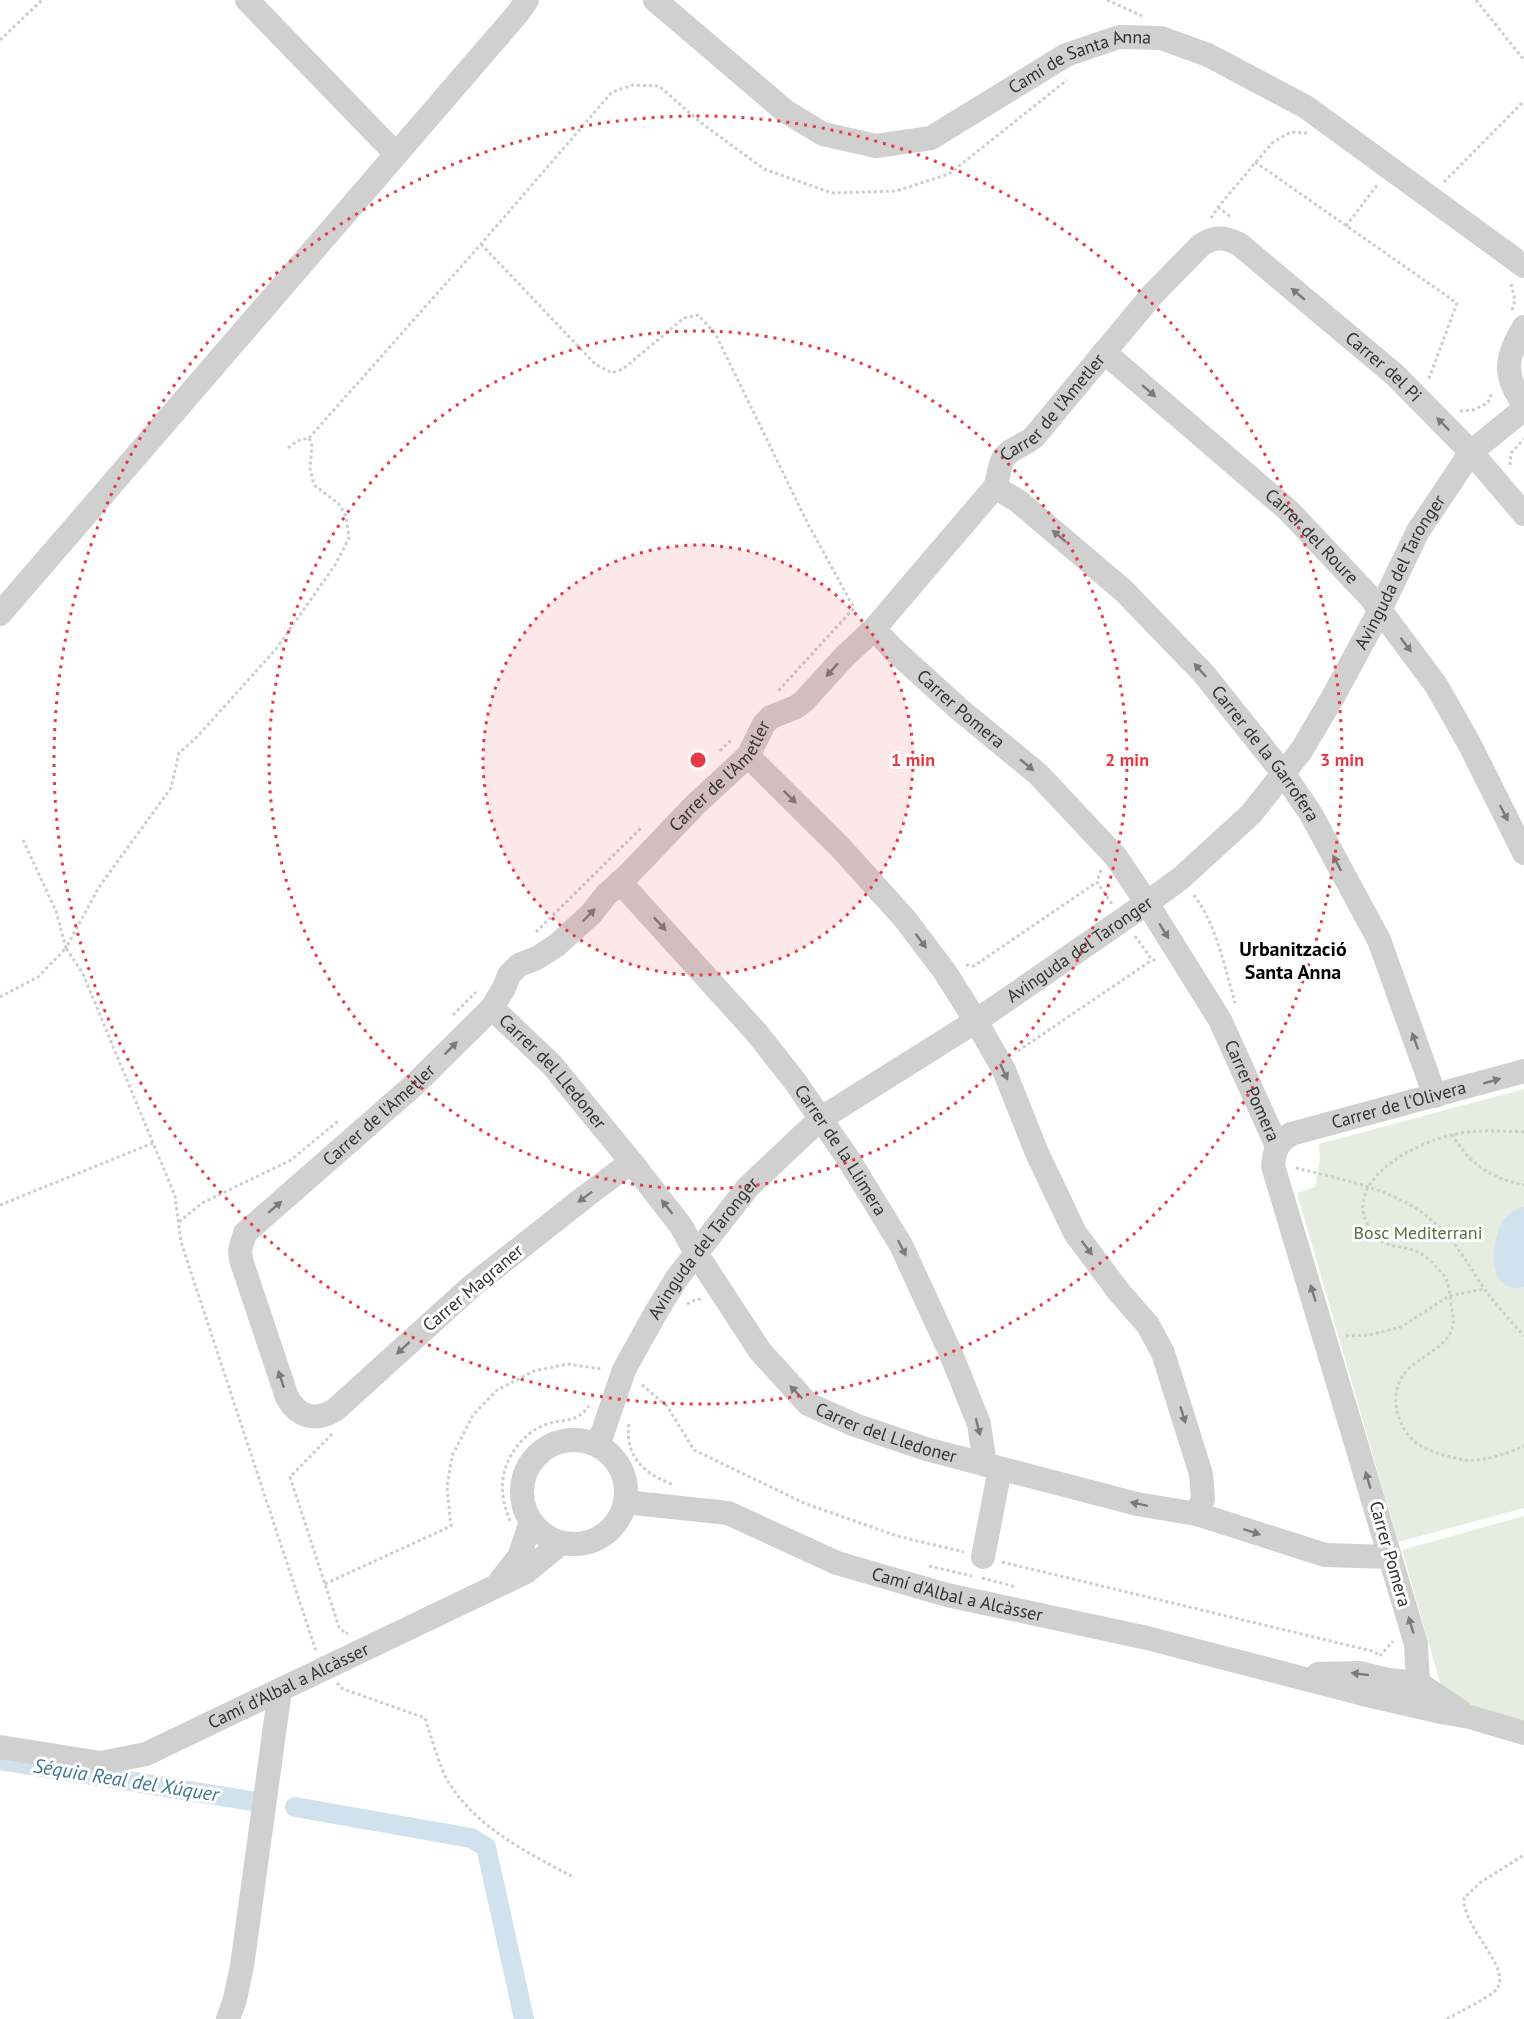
<svg xmlns="http://www.w3.org/2000/svg" width="1524" height="2019" font-family="'PT Sans',sans-serif">
<style>
.green{fill:#e6ecdf}
.water{fill:#cfe2ee}
.lines{fill:none;stroke-linecap:round;stroke-linejoin:round}
.canal{stroke:#cfe2ee;stroke-width:20}
.path{stroke:#cdcdcd;stroke-width:3;stroke-dasharray:3 3;stroke-linecap:butt}
.minor{stroke:#d0d0d0;stroke-width:24}
.oneway{fill:#7a7a7a}
.ring{fill:none;stroke:#e63946;stroke-width:3;stroke-dasharray:3 6}
.labels{text-anchor:middle;stroke-width:6;stroke-linejoin:round;paint-order:stroke}
.street-label{font-size:18px;fill:#333;stroke:#fff}
.park-label{font-size:18px;fill:#56703f;stroke:#fff}
.neighbourhood-label{font-size:20px;font-weight:bold;fill:#000;stroke:#fff}
.water-label{font-size:20px;font-style:italic;fill:#3f7597;stroke:#fff}
.centre{fill:#e63946;stroke:#fff;stroke-width:3}
.ring-label{font-size:18px;text-anchor:middle;font-weight:bold;fill:#e63946;stroke:#fff;stroke-width:6;stroke-linejoin:round;paint-order:stroke}
</style>
<rect width="100%" height="100%" fill="#fff"/>
<path class="green" d="M1524,1089v419l-126,34 -101,-349 18,-6 5,-28 -1,-15z
M1524,1516v207l-56,-17 -27,-20 -39,-136z"/>
<path class="water" d="M1524,1207v80c-40,9 -35,-52 -17,-71 4,-5 11,-7 17,-9z"/>
<g class="lines">
<path class="canal" d="M0,1760l251,41
M295,1807l176,31 15,9 38,172"/>
<path class="path" d="M1107,0l35,16
M1476,0l48,60
M0,40l42,-40
M1255,162l202,141 -29,78
M1444,182l80,-81
M1218,207l14,11
M1211,218l7,-11 55,-65 18,-10 16,1
M1346,226l32,-42
M481,244l114,120 17,9 11,-4 61,-51 14,-3 17,18 93,191 46,84 -76,83
M1511,284l4,16 -3,10
M1460,411l13,-1 15,-7 4,-11
M309,438l172,-194 131,-152 21,-7 26,1 41,36 64,47 68,24 64,-2 53,-17 118,-94
M1510,465l1,-12 13,-14
M720,751l12,-12
M23,840l33,71 10,37 33,-61 72,-99 8,-35 18,-16 79,-88 59,-84 14,-27 -3,-22 -7,-12 -25,-19 -4,-17 2,-22 -3,-8 -12,3 -9,7
M1101,870l-4,12 15,22
M1194,895c23,32 30,70 41,108
M536,932l106,-105
M1135,936l17,24h6
M966,965l8,1 123,-84
M0,997l38,-20 28,-29 17,26 92,222 6,46 135,409
M453,1015l23,-23
M1018,1051l134,-91
M1524,1132c-24,-1 -49,-3 -72,3 -40,9 -115,48 -80,97 11,18 33,12 48,21 7,4 13,10 17,15 3,3 7,7 9,11 4,8 4,22 6,31 9,36 -31,42 -48,64 -15,19 -8,50 9,66 12,11 30,15 46,19 21,5 46,-5 65,-13
M1452,1134c17,30 38,44 72,51
M1296,1168c47,12 103,21 140,56 23,20 36,49 55,74 10,13 22,25 33,38
M0,1205l153,-62
M179,1222l23,-19 89,-43 47,-39
M687,1304l10,-5 6,1
M1346,1336l23,-1 32,-8 48,-31 35,-7
M642,1385l25,21 27,44 110,53 93,33 67,16
M629,1424c-5,33 17,51 45,61
M332,1434l-42,43 49,150 7,7 2,-1
M510,1521c-5,-13 -9,-27 -7,-41 2,-24 22,-49 44,-56 19,-6 28,0 42,-18
M1002,1562l370,89 8,4
M929,1566l43,10
M982,1578l34,9
M325,1584l126,-58 -4,-39 5,-31 21,-41 24,-25 37,-19 33,-7 35,5
M1380,1656l13,-15
M337,1683l6,6 82,29c6,18 15,51 24,65 29,46 78,69 124,94
M1447,2019c10,-6 43,-22 49,-29 18,-21 -34,-62 -32,-92l17,-16 43,-27"/>
<g class="minor">
<path d="M247,0l149,154"/>
<path id="s1" d="M655,0l130,111 38,23 53,12 55,-8 135,-83 53,-18 42,1 47,17 98,52 218,159"/>
<path d="M1524,327c-18,29 -22,48 0,77"/>
<path id="s2" d="M1104,352l184,158 83,88 65,87 34,60 54,108"/>
<path id="s3" d="M995,487l23,14 106,90 80,83 79,99 28,41 68,126 56,156"/>
<path d="M0,614l518,-601 9,-13"/>
<path id="s4" d="M874,629l20,21 65,59 79,65 78,83 31,46 73,117 57,126"/>
<path d="M748,756l92,91 65,72 40,53 31,49 28,49 33,83 38,80 44,59 29,33 15,28 38,121 2,25 -6,15"/>
<path id="s5" d="M620,882l136,150 38,48 53,77 54,88 50,109 28,70 6,41"/>
<path id="s6" d="M492,1008l60,57 81,99 48,62 15,27 64,98 48,53 47,21 71,24 211,55 60,10 128,41 65,2"/>
<path id="s7" d="M633,1164l-11,5 -36,27 -113,89 -138,125c-20,12 -37,7 -48,-13l-46,-137 -1,-10 5,-17 169,-148 78,-77 12,-20 5,-13 10,-10 18,-7 20,-13 34,-31 15,-19 21,-19 69,-72 52,-48 16,-32 7,-7 25,-10 8,-6 40,-44 30,-28 121,-142c4,-9 3,-19 8,-28 7,-11 22,-14 31,-22l118,-142 49,-50c14,-9 24,-8 38,-1l156,131 76,77 53,62"/>
<circle cx="574" cy="1492" r="52"/>
<path id="s8" d="M598,1446l26,-76 31,-56 22,-36 71,-91 72,-68 156,-98 171,-118 34,-25 70,-64 50,-63 32,-54 47,-87 38,-79 53,-79 53,-43"/>
<path id="s9" d="M625,1502l103,11 109,50 110,32 200,43 216,56 78,18 29,5 54,16"/>
<path d="M983,1557l17,-88"/>
<path d="M501,1580l18,-23 12,-35"/>
<path d="M1318,1674l41,-1 29,7 30,3 42,28"/>
<path id="s10" d="M1418,1683l-2,-39 -143,-478c1,-15 5,-24 18,-32l233,-63"/>
<path id="s11" d="M0,1747l101,16 45,-9 380,-182 35,-29"/>
<path d="M228,2019l7,-20 7,-33 38,-276"/>
</g>
</g>
<defs><path id="oneway-solid" d="M-6-.8H1V-3.2L6.5 0L1 3.2V.8H-6Z" transform="scale(1.5)"/></defs>
<g class="oneway">
<use href="#oneway-solid" transform="translate(1298 294) rotate(-140)"/>
<use href="#oneway-solid" transform="translate(1149 391) rotate(41)"/>
<use href="#oneway-solid" transform="translate(1443 424) rotate(-135)"/>
<use href="#oneway-solid" transform="translate(1059 536) rotate(-140)"/>
<use href="#oneway-solid" transform="translate(1406 645) rotate(53)"/>
<use href="#oneway-solid" transform="translate(832 670) rotate(132)"/>
<use href="#oneway-solid" transform="translate(1200 670) rotate(-132)"/>
<use href="#oneway-solid" transform="translate(1027 765) rotate(40)"/>
<use href="#oneway-solid" transform="translate(790 797) rotate(45)"/>
<use href="#oneway-solid" transform="translate(1504 813) rotate(63)"/>
<use href="#oneway-solid" transform="translate(1337 863) rotate(-118)"/>
<use href="#oneway-solid" transform="translate(589 915) rotate(-46)"/>
<use href="#oneway-solid" transform="translate(660 924) rotate(47)"/>
<use href="#oneway-solid" transform="translate(1164 931) rotate(58)"/>
<use href="#oneway-solid" transform="translate(921 941) rotate(53)"/>
<use href="#oneway-solid" transform="translate(1415 1041) rotate(-110)"/>
<use href="#oneway-solid" transform="translate(451 1048) rotate(-45)"/>
<use href="#oneway-solid" transform="translate(1004 1072) rotate(65)"/>
<use href="#oneway-solid" transform="translate(1492 1081) rotate(-16)"/>
<use href="#oneway-solid" transform="translate(585 1197) rotate(143)"/>
<use href="#oneway-solid" transform="translate(275 1207) rotate(-41)"/>
<use href="#oneway-solid" transform="translate(667 1207) rotate(-128)"/>
<use href="#oneway-solid" transform="translate(902 1248) rotate(63)"/>
<use href="#oneway-solid" transform="translate(1087 1248) rotate(53)"/>
<use href="#oneway-solid" transform="translate(1313 1293) rotate(-107)"/>
<use href="#oneway-solid" transform="translate(403 1348) rotate(137)"/>
<use href="#oneway-solid" transform="translate(281 1379) rotate(-108)"/>
<use href="#oneway-solid" transform="translate(796 1392) rotate(-134)"/>
<use href="#oneway-solid" transform="translate(1183 1415) rotate(73)"/>
<use href="#oneway-solid" transform="translate(978 1427) rotate(76)"/>
<use href="#oneway-solid" transform="translate(1368 1480) rotate(-106)"/>
<use href="#oneway-solid" transform="translate(1139 1504) rotate(-168)"/>
<use href="#oneway-solid" transform="translate(1252 1532) rotate(18)"/>
<use href="#oneway-solid" transform="translate(1411 1625) rotate(-107)"/>
<use href="#oneway-solid" transform="translate(1360 1674) rotate(-173)"/>
</g>
<circle cx="698" cy="760" r="215" fill="#e63946" fill-opacity=".12"/>
<g class="ring">
<circle cx="698" cy="760" r="215"/>
<circle cx="698" cy="760" r="429"/>
<circle cx="698" cy="760" r="644"/>
</g>
<g class="labels">
<g class="street-label">
<text dy="6" stroke="none"><textPath href="#s1" startOffset="495">Camí de Santa Anna</textPath></text>
<text dy="6" stroke="none"><textPath href="#s7" startOffset="2236">Carrer del Pi</textPath></text>
<text dy="6" stroke="none"><textPath href="#s7" startOffset="1785">Carrer de l'Ametler</textPath></text>
<text dy="6" stroke="none"><textPath href="#s2" startOffset="278">Carrer del Roure</textPath></text>
<text dy="6" stroke="none"><textPath href="#s8" startOffset="1215">Avinguda del Taronger</textPath></text>
<text dy="6" stroke="none"><textPath href="#s4" startOffset="118">Carrer Pomera</textPath></text>
<text dy="6" stroke="none"><textPath href="#s3" startOffset="382">Carrer de la Garrofera</textPath></text>
<text dy="6" stroke="none"><textPath href="#s7" startOffset="1281">Carrer de l'Ametler</textPath></text>
<text dy="6" stroke="none"><textPath href="#s8" startOffset="711">Avinguda del Taronger</textPath></text>
<text dy="6" stroke="none"><textPath href="#s6" startOffset="88">Carrer del Lledoner</textPath></text>
<text dy="6" stroke="none"><textPath href="#s4" startOffset="604">Carrer Pomera</textPath></text>
<text dy="6" stroke="none"><textPath href="#s10" startOffset="688">Carrer de l'Olivera</textPath></text>
<text dy="6" stroke="none"><textPath href="#s7" startOffset="795">Carrer de l'Ametler</textPath></text>
<text dy="6" stroke="none"><textPath href="#s5" startOffset="348">Carrer de la Llimera</textPath></text>
<text dy="6" stroke="none"><textPath href="#s8" startOffset="226">Avinguda del Taronger</textPath></text>
<text transform="translate(473 1288) rotate(-40)" y="6">Carrer Magraner</text>
<text dy="6" stroke="none"><textPath href="#s6" startOffset="592">Carrer del Lledoner</textPath></text>
<text transform="translate(1390 1554) rotate(74)" y="6">Carrer Pomera</text>
<text dy="6" stroke="none"><textPath href="#s9" startOffset="348">Camí d'Albal a Alcàsser</textPath></text>
<text dy="6" stroke="none"><textPath href="#s11" startOffset="306">Camí d'Albal a Alcàsser</textPath></text>
</g>
<g class="park-label">
<text x="1418" y="1239">Bosc Mediterrani</text>
</g>
<g class="neighbourhood-label">
<text x="1293" y="956">Urbanització<tspan x="1293" dy="23">Santa Anna</tspan></text>
</g>
<g class="water-label">
<text transform="translate(126 1780) rotate(9)" y="7">Séquia Real del Xúquer</text>
</g>
</g>
<circle cx="698" cy="760" r="9" class="centre"/>
<g class="ring-label">
<text x="913" y="766">1 min</text>
<text x="1127" y="766">2 min</text>
<text x="1342" y="766">3 min</text>
</g>
</svg>
